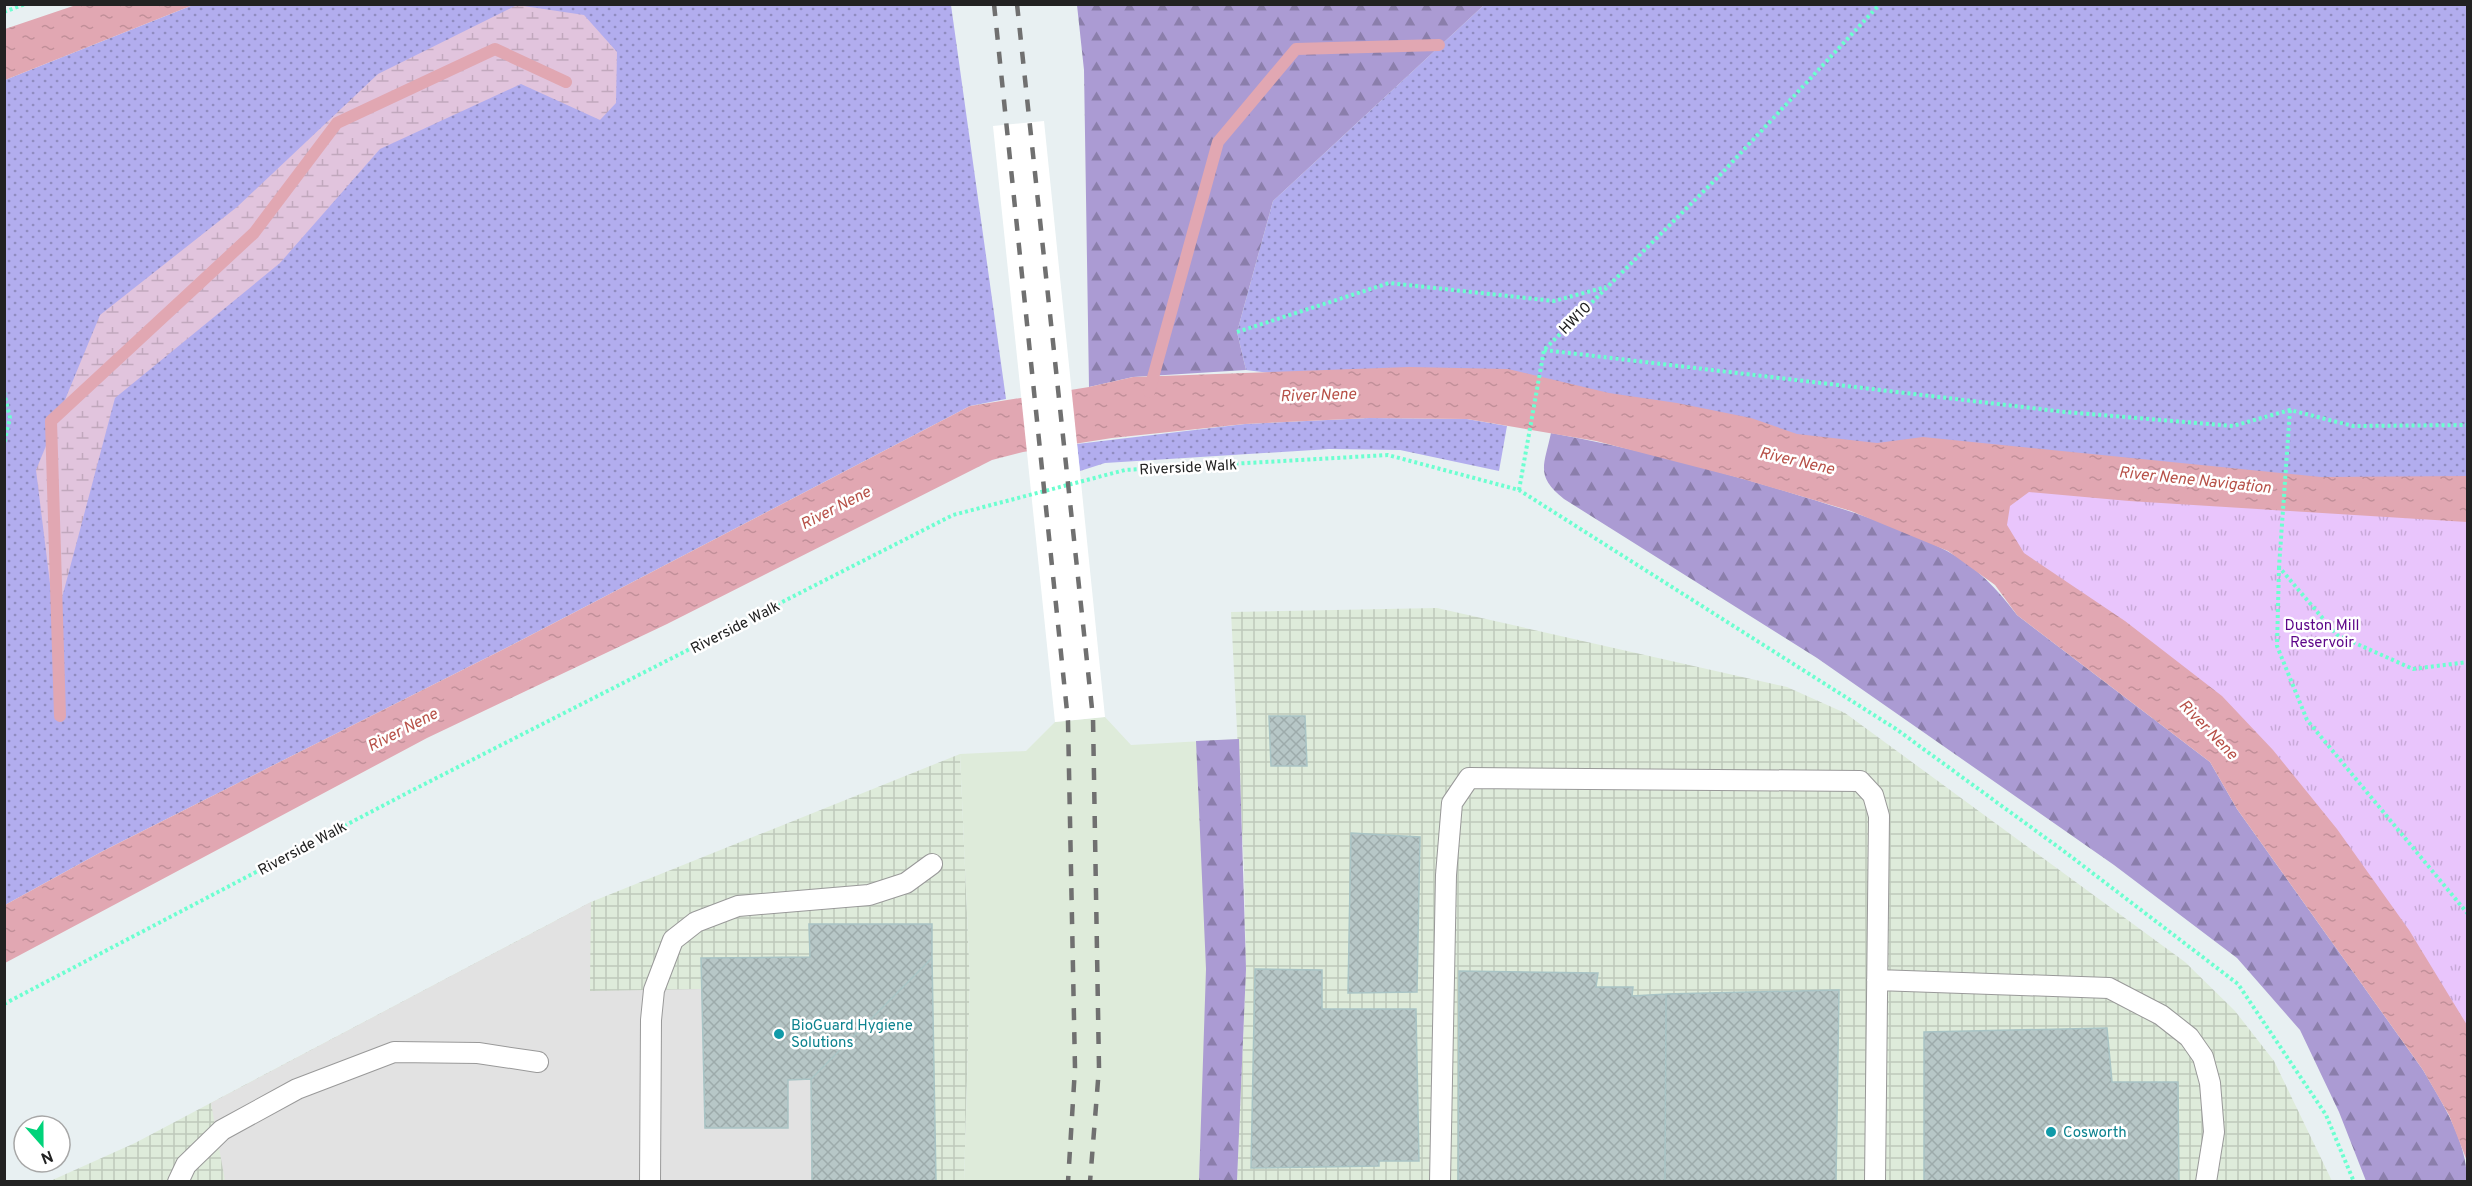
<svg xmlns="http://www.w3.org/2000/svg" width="2472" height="1186" font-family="Overpass,sans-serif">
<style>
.industrial{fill:url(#industrial-grid)}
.railway{fill:#deebda}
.grass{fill:url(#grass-dots)}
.forest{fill:url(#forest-firs)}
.wetland{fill:url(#wetland-marsh)}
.park{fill:url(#park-tufts)}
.parking{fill:#e2e2e2}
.water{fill:url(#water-ripples)}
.pier{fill:#fff}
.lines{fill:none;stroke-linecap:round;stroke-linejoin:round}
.stream{stroke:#e1a7b2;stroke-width:12}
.building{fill:url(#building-cross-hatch);stroke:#a9c4c5;stroke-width:1.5}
.lane-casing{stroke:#999;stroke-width:22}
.path{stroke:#6cffd0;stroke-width:4;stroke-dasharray:3 3;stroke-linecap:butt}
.lane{stroke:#fff;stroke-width:20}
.rail{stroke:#707070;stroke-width:4.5;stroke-dasharray:12 12;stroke-linecap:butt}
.culture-dot{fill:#0f9aa8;stroke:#fff;stroke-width:2}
.labels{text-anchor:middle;stroke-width:5;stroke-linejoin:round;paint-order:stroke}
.street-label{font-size:15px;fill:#222;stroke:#fff}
.park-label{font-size:15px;fill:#5d0689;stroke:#fff}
.culture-label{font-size:15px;fill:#0d838f;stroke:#fff;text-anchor:start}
.water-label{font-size:16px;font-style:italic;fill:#b75148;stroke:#fff}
</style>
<defs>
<pattern id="industrial-grid" width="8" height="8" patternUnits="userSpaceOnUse" patternTransform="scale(1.5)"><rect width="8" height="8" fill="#deebda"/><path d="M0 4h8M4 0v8" fill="none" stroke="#bec9bb"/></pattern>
<pattern id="grass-dots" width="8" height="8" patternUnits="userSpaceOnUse" patternTransform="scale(1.5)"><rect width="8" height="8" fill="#b2adee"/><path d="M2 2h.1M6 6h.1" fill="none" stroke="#908cc0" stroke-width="1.8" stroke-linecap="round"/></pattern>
<pattern id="forest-firs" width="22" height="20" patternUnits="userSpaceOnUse" patternTransform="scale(1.5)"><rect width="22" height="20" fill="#ab9bd3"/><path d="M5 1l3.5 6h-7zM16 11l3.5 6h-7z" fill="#8b7eab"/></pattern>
<pattern id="wetland-marsh" width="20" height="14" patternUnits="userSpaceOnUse" patternTransform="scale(1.5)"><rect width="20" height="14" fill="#e1c4dd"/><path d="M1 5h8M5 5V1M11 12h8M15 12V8" fill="none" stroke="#c1a8bd"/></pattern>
<pattern id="park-tufts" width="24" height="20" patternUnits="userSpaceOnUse" patternTransform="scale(1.5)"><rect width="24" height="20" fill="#e9c5fc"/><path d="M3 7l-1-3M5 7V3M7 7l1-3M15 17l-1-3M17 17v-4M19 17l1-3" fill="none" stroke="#c8a9d8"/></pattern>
<pattern id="water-ripples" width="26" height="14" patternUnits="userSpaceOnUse" patternTransform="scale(1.5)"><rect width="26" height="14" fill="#e1a7b2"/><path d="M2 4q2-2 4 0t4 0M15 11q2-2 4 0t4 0" fill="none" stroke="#c18f99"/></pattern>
<pattern id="building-cross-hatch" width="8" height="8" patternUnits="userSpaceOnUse" patternTransform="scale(1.5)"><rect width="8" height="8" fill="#b7c7c7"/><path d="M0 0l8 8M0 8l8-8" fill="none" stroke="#9dabab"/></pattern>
</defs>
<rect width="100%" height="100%" fill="#e8f0f2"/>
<path class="industrial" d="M1437,608l350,79 58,26 340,249 50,49 39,50 58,120h-1095l9,-212 -2,-102 -13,-255z
M960,754l10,226 -6,201 -916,1 87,-39 456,-241z"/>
<path class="railway" d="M1105,717l26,28 108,-6 7,230 -9,212h-273l6,-201 -10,-226 66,-3 29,-29z"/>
<path class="grass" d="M193,5h758l55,394 -36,7 -464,242 -403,203 -98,54v-825z
M1484,5h983v484l-230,-6 -626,-68 -365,-45 -9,-38 36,-131z
M1369,418l98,1 40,7 -8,45 -99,-21 -71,-1 -224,14 -25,8 -3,-27 168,-20z"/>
<path class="forest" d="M1077,5h407l-211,196 -36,131 9,38 -113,7 -44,10 -5,-317z
M1551,433c79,14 157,35 234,58 54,17 112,33 162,60 29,15 51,39 70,64l193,147 27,47 186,261c20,34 44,71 44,111h-101l-27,-69 -39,-82 -63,-72 -123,-93 -297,-207 -253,-159c-29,-23 -20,-33 -13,-66z
M1239,739l7,230 -9,212h-38l7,-212 -10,-228z"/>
<path class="wetland" d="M517,5l67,10 33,37 -1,51 -16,17 -79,-36 -141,65 -100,114 -165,135 -60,226 -19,-154 64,-155 137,-108 141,-133z"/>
<path class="park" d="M2467,489v603l-188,-287 -353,-314z"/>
<path class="parking" d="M591,902l-1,89 112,-2 3,139h82l1,-48 23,-1 1,102h-587l-14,-78z"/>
<path class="water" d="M76,5v-1l117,1 -188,75v-51z
M1409,367l99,2 101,24 68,10 74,15 46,16 80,9 46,-6 398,40 146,-1v46l-338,-21 -100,-9 -19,14 -3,19 17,28 101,68 97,75 51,54 64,79 72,101 58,95v136l-18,-46 -26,-45 -186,-261 -27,-47 -193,-147 -22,-30 -47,-34 -97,-40 -108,-32 -147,-38 -129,-22 -98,-1 -124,6 -133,14 -89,14 -31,8 -325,164 -240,114 -422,225v-58l98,-54 403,-203 464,-242 119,-19 44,-10z"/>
<path class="pier" d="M1044,121l61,596 -50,5 -62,-596z"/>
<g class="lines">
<path class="stream" d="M1149,392l69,-250 78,-93 143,-4
M60,716l-9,-295 203,-188 83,-110 158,-74 71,33"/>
</g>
<path class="building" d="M1269,716h36l2,50h-36z
M1351,833l69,4 -3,155 -69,1z
M809,924h123v34l-121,121 -23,1v48h-83l-4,-170 109,-1z
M932,958l4,224h-124l-1,-103z
M1255,969l67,1v39h94l3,152h-40v5l-128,2z
M1459,971l139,2 -2,14h37l-1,9 34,-2 -1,188h-207z
M1839,990l-3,192 -171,-1 1,-187z
M2107,1028l5,54h66l1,100h-255v-150z"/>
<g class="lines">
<g class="lane-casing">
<path id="lane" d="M1877,980l232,8 52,27 28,22 14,20 7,26 4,49 -8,50
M178,1182l8,-17 36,-35 75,-41 97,-37 84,1 60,9
M650,1182l1,-162 3,-30 19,-50 23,-18 42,-16 131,-11 37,-12 26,-19
M1440,1182l6,-307 6,-72 17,-25 391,3 13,14 6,21 -4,366"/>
</g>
<path class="path" d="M4,12l21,-8
M1237,332l152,-49 165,18 52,-14
M1545,349l177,-176 158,-169
M1544,350l521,62 168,14 57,-16 63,16 115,-1
M4,392l6,26 -6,26
M2290,410l-11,157 58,68 76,34 55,-7
M1519,490l25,-140
M2279,567l-2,79 30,74 161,194
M4,1004l405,-212 544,-277 172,-45 263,-15 131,35 377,239 169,123 173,132 88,131 28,67"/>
<use href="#lane" class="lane"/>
<path class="rail" d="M994,4l74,717 7,347 -7,114
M1017,4l76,714 6,350 -9,114"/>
</g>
<g class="culture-dot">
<circle cx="779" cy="1034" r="6"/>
<circle cx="2051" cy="1132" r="6"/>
</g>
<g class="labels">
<g class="street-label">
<text transform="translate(1575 318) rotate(-45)" y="5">HW10</text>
<text transform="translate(1188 467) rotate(-3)" y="5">Riverside Walk</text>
<text transform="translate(735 627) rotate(-27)" y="5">Riverside Walk</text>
<text transform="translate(302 848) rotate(-28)" y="5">Riverside Walk</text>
</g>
<g class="park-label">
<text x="2322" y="630">Duston Mill<tspan x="2322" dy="17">Reservoir</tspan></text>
</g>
<g class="culture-label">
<text x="791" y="1030">BioGuard Hygiene<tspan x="791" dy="17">Solutions</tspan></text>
<text x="2063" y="1137">Cosworth</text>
</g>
<g class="water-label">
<text transform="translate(1318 394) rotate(-2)" y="6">River Nene</text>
<text transform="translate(1797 460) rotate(13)" y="6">River Nene</text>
<text transform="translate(2195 479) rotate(6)" y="6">River Nene Navigation</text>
<text transform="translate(835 507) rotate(-27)" y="6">River Nene</text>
<text transform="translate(402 729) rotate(-27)" y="6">River Nene</text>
<text transform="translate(2209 729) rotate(46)" y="6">River Nene</text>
</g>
</g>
<rect width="2472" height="1186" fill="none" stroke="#222222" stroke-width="12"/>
<g transform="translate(42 1144) rotate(159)"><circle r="28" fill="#ffffff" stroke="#a7a7a7" stroke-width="1.5"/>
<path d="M0-4.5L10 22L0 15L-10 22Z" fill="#00d37a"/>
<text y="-9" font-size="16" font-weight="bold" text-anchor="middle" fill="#222222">N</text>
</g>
</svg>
